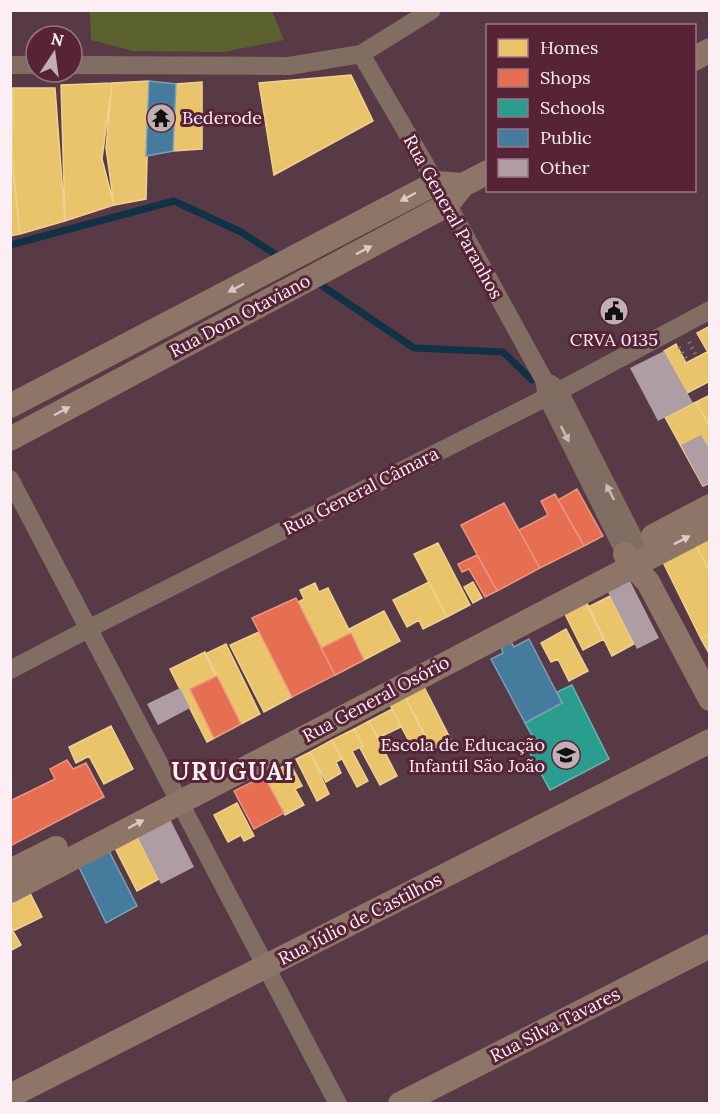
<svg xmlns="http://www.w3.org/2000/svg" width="720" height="1114" font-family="Lora,serif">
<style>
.green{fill:#5c622f}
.homes{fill:#e9c46a;stroke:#efd193;stroke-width:1.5}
.shops{fill:#e76f51;stroke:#ed9581;stroke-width:1.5}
.schools{fill:#2a9d8f;stroke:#69b5ad;stroke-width:1.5}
.public{fill:#457b9d;stroke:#7c9eb6;stroke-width:1.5}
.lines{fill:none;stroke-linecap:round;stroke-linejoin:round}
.stream{stroke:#113145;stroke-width:7}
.building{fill:#af9da4}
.path{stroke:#8c7975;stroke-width:4;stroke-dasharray:1.5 4.5;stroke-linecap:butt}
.street{stroke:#826d62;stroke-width:18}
.secondary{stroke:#8d7667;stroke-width:24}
.oneway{fill:#dbcac8}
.oneway2{fill:#cbbab8}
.labels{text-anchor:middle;stroke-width:6;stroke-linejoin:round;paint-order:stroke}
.poi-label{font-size:18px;fill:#fceef2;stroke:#572437;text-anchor:start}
.street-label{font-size:18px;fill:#fceef2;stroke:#572437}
.district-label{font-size:24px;font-weight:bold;letter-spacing:1.5px;fill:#fceef2;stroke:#572437}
</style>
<rect width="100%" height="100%" fill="#573a45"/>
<path class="green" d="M90,11h182l12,29 -61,12 -90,-1 -42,-11z"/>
<path class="homes" d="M351,75l22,46 -99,54 -15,-92z
M149,81l-3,118 -32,6 -8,-57 6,-65z
M202,82v67l-29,2 3,-67z
M112,83l-10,76 12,46 -49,16 -4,-136z
M10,88h3l-1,71 8,75 -10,2z
M13,88h42l10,133 -45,13 -8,-75z
M710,326v30l-13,-23z
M676,344l10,19 21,-11 3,4v25l-23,12 -23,-42z
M710,395v32l-14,-25z
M696,402l14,25v56l-7,3 -38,-69z
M710,538v34l-14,-27z
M438,543l32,62 -23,12 -33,-63z
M696,545l14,27v62l-9,5 -38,-77z
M429,582l18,35 -24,12 -4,-9 -12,7 -14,-27z
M473,582l9,16 -9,5 -9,-16z
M315,583l4,9 9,-4 36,72 -29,15 -37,-73 6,-3 -4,-9z
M610,596l24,48 -22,12 -24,-49z
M586,601l18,38 -21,11 -19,-38z
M384,611l16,30 -36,19 -15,-31z
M566,629l22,42 -19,10 -11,-22 -7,3 -10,-19z
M259,632l33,65 -28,15 -34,-67z
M710,634v21l-9,-16z
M226,644l34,70 -19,10 -36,-70z
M205,652l36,72 -34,18 -37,-73z
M423,685l28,55 -19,10 -28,-55z
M404,695l24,46 -15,8 -24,-46z
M392,709l9,18 -23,11 -9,-17z
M369,721l28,55 -17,9 -20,-37 3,-2 -9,-17z
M111,726l22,43 -29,15 -15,-28 -13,7 -7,-16z
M354,729l9,17 -11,5 16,30 -11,6 -25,-47z
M332,740l10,19 -6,3 5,11 -15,9 -16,-30z
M310,752l19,42 -12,7 -21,-42z
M290,763l12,23 -7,3 9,16 -19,10 -21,-39z
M237,803l17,33 -10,5 -3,-6 -13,7 -14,-27z
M137,836l22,43 -22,12 -22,-43z
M30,893l12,24 -29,14 -3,-5v-22z
M10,926l11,19 -11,6z"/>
<path class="shops" d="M577,489l26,47 -19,10 -26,-46z
M555,494l29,52 -44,22 -21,-38 29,-15 -7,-14z
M504,503l36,65 -43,23 -36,-66z
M477,555l20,36 -12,6 -16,-28 -7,3 -4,-8z
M296,598l39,77 -43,22 -40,-79z
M351,633l13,27 -29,15 -14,-27z
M217,676l24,48 -27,14 -24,-49z
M67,760l6,9 13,-6 18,34 -94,49v-45l45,-22 -5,-10z
M264,776l20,37 -30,16 -20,-38z"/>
<path class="schools" d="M572,685l37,74 -59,31 -25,-46 9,-5 -9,-16 37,-20 -5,-11z"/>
<path class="public" d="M149,81l27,3 -3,67 -27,5z
M529,639l33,64 -37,20 -34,-64 12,-6 -2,-6 10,-5 3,5z
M109,851l28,55 -31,17 -27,-56z"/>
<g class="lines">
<path class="stream" d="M10,245l164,-44 67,31 40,26
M315,281l99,67 89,4 29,28"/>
</g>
<path class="building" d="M664,351l29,52 -35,18 -28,-53z
M701,435l9,15v33l-7,3 -22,-41z
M629,579l30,59 -22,11 -30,-59z
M180,688l10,20 -32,17 -11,-21z
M170,819l24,48 -33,17 -24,-48z"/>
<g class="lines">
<path class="path" d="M689,342l8,15
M679,347l9,15"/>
<path class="street" d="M361,54l75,129 108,197 3,17 77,154
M10,65h26
M72,65l217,1 72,-12 71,-44
M551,384l8,7 78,153
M10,479l328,625
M10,670l80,-42 469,-237 151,-81"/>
<path class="secondary" d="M694,59l16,-9
M10,406l426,-223 27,2
M10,439l437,-234 16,-20 25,-13
M653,536l57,-30
M625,554l7,11 16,17 62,117
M10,871l46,-23
M10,891l700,-365
M10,1096l700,-355
M400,1104l310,-158"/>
</g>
<defs><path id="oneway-solid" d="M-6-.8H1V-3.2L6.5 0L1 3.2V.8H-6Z" transform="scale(1.5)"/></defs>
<g class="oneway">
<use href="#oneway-solid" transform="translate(408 197) rotate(152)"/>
<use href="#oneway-solid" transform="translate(364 250) rotate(-28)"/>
<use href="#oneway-solid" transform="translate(236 288) rotate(152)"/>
<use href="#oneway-solid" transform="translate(62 411) rotate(-28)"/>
<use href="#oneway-solid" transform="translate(682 540) rotate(-27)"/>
<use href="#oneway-solid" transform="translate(136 824) rotate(-28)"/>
</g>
<g class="oneway2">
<use href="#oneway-solid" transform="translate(565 434) rotate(63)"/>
<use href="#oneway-solid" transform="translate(610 492) rotate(-117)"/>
</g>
<defs>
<g id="temple-disc" transform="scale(1.5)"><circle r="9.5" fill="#c2afb5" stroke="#572437"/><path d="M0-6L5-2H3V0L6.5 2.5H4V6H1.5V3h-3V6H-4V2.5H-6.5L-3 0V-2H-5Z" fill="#111"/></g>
<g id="civic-disc" transform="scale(1.5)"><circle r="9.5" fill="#c2afb5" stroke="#572437"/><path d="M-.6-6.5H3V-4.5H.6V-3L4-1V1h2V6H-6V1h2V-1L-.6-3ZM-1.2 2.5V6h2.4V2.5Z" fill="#111"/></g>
<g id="school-disc" transform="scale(1.5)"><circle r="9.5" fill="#c2afb5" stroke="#572437"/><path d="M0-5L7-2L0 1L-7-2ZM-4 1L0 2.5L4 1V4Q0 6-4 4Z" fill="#111"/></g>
</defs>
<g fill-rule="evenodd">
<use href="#temple-disc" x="161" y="118"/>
<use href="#civic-disc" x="614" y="311"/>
<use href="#school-disc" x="566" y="755"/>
</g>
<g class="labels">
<g class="poi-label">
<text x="182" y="124">Bederode</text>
<text x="614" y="346" text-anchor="middle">CRVA 0135</text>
<text x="545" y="751" text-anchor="end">Escola de Educação<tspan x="545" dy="21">Infantil São João</tspan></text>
</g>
<g class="street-label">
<text transform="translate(453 217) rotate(61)" y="6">Rua General Paranhos</text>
<text transform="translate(240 316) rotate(-28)" y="6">Rua Dom Otaviano</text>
<text transform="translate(361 491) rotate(-27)" y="6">Rua General Câmara</text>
<text transform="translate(376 699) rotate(-28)" y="6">Rua General Osório</text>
<text transform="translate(360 919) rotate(-27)" y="6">Rua Júlio de Castilhos</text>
<text transform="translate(555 1025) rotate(-27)" y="6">Rua Silva Tavares</text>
</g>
<g class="district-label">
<text x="233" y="780">URUGUAI</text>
</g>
</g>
<rect width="720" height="1114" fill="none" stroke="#fceef2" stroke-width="24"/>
<rect x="486" y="24" width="210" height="168" fill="#572437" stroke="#997582" stroke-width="1.5"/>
<rect x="498" y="39" width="30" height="18" fill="#e9c46a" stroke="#997582" stroke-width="1.5"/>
<text x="540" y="54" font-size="18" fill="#fceef2">Homes</text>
<rect x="498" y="69" width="30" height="18" fill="#e76f51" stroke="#997582" stroke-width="1.5"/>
<text x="540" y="84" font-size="18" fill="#fceef2">Shops</text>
<rect x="498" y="99" width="30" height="18" fill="#2a9d8f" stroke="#997582" stroke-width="1.5"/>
<text x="540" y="114" font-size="18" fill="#fceef2">Schools</text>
<rect x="498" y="129" width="30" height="18" fill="#457b9d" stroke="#997582" stroke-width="1.5"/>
<text x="540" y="144" font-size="18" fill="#fceef2">Public</text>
<rect x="498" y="159" width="30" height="18" fill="#af9da4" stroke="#997582" stroke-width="1.5"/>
<text x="540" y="174" font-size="18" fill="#fceef2">Other</text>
<g transform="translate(54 54) rotate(13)"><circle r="28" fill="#572437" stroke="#997582" stroke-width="1.5"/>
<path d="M0-4.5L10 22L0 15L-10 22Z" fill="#c2afb5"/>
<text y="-9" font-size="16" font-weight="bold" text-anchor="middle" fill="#fceef2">N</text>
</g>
</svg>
